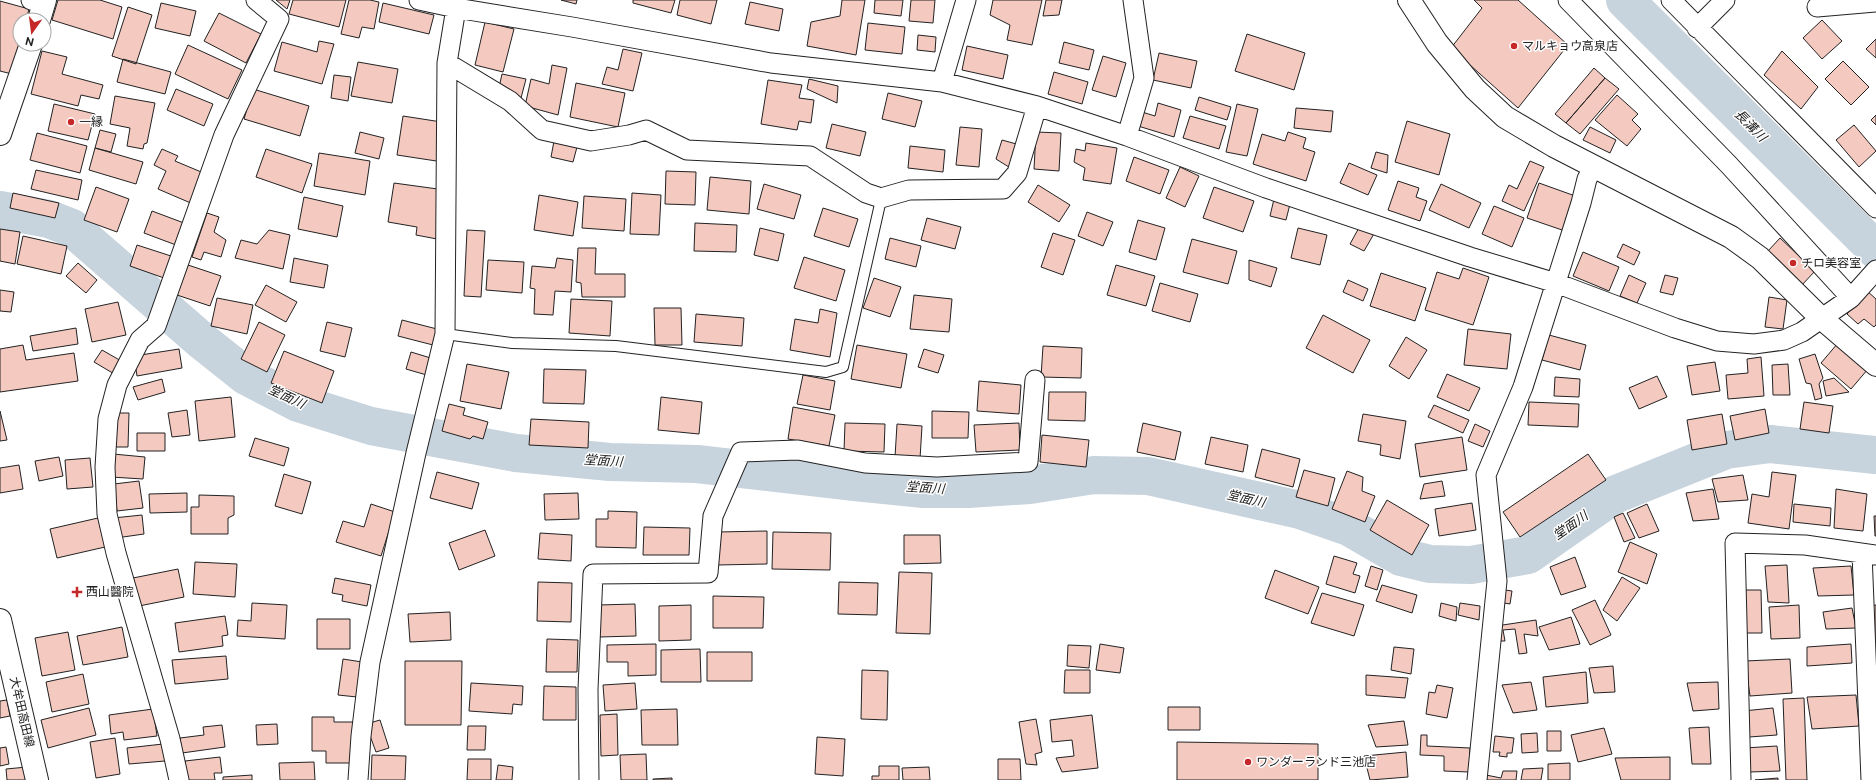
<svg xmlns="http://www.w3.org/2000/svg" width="1876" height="780" font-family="'Public Sans','Noto Sans JP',sans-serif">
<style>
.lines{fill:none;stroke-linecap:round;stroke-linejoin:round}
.river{stroke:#c7d3dd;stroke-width:38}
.building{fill:#f3c9c0;stroke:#222}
.lane-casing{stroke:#222;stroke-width:12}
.street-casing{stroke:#222;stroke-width:21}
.secondary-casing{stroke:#222;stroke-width:24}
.primary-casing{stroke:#222;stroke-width:24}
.lane{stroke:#fff;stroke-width:10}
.street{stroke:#fff;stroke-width:19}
.secondary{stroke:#fff;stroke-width:22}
.primary{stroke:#fff;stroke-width:22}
.poi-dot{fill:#c62828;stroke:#fff;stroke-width:1.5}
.labels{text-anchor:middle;stroke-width:3;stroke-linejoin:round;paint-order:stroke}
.poi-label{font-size:12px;fill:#222;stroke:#fff;text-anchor:start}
.street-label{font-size:12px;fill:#222;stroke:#fff}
.water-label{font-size:13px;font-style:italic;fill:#222;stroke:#fff}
</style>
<rect width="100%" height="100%" fill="#fff"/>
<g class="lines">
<path class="river" d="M1625,0l251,250
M0,210l49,9 23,9 130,113 44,35 52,27 73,23 145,27 94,9 87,2 158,18 69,7h44l62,-4 64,-10 54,1 152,34 49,17 52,30 29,7 41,1 57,-10 86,-60 112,-45 44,-6 106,11"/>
</g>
<path class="building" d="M58,0h42l22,7 -9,32 -61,-19z
M276,0h14l-3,9z
M293,0h53l-7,27 -50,-13z
M349,0h21l9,2 -5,27 -12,-2 -3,11 -18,-4z
M561,0h16l-1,4z
M633,0h42l-4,13 -38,-10z
M680,0h37l-6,24 -34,-9z
M842,0h23l-9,55 -49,-9 4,-24 29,-6z
M875,0h28l-2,16 -27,-3z
M911,0h24l-2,23 -24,-2z
M993,0h49l-10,45 -25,-5 3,-15 -20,-10z
M1046,0h16l-3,15 -16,1z
M1474,0h44l50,45 -50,63 -67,-60 31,-40z
M0,1l29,8 -3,11h-6v23l-8,31 -12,-3z
M750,2l33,7 -4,22 -34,-7z
M161,3l35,8 -6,25 -35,-8z
M383,3l51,12 -5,19 -50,-12z
M128,7l24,8 -16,49 -24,-8z
M219,13l42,21 -15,29 -42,-22z
M1822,20l20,21 -20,18 -19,-21z
M485,22l29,7 -11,43 -28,-7z
M868,23l37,4 -3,27 -37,-4z
M1247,34l58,19 -11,37 -59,-19z
M918,35l18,2 -1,15 -18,-2z
M1876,39v19l-10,-9z
M319,41l15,3 -12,40 -48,-13 8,-29 35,10z
M1064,42l30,8 -5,20 -30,-7z
M188,45l54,25 -14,29 -53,-25z
M967,46l41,9 -5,24 -41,-9z
M623,49l19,4 -9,38 -31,-7 5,-17 11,3z
M42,51l25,6 -5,17 41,11 -4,14 -18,-4 -3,11 -47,-12z
M1782,51l36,36 -17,22 -37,-34z
M1159,53l38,8 -6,27 -38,-8z
M1103,56l23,7 -10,34 -24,-7z
M123,59l48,13 -6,22 -48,-12z
M1843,61l26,26 -18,18 -26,-26z
M358,62l40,7 -6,34 -41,-7z
M552,65l15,3 -9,47 -33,-9 6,-27 18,5z
M1594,68l11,10 -39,45 -11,-9z
M1054,72l34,10 -6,22 -34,-10z
M502,74l24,5 -5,19 -23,-6z
M334,75l17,2 -3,24 -17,-3z
M1605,78l14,11 -39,45 -14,-11z
M809,79l29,7 -1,17 -30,-14z
M768,80l34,5 -3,13 15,2 -3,23 -12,-2 -2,9 -36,-6z
M576,83l49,10 -7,34 -48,-10z
M176,89l37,15 -9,22 -37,-16z
M253,89l56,17 -9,30 -56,-17z
M888,93l34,8 -7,26 -33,-8z
M1617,95l21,19 -6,6 9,9 -14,17 -32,-26z
M115,96l40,7 -8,40 -3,1 -1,5 -16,-3 3,-18 -20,-4z
M1199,97l32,10 -4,13 -32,-10z
M1158,103l23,7 -7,27 -36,-11 4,-14 13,4z
M54,104l41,10 -7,26 -40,-9z
M1237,104l21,5 -11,47 -21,-4z
M1296,108l37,3 -2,21 -37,-4z
M1876,115v10l-5,-5z
M403,116l45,7 -5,39 -46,-7z
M1190,116l36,10 -7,23 -36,-11z
M1407,121l43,13 -11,41 -44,-13z
M832,124l34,8 -6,24 -34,-8z
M1854,125l22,26 -17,16 -23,-27z
M960,127l22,2 -3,38 -23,-2z
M1590,127l26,13 -6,13 -27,-13z
M100,130l16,4 -5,18 -16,-4z
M360,132l24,6 -5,21 -24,-6z
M1036,132l25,1 -2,38 -25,-2z
M1288,132l18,6 -3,10 12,4 -9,29 -53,-17 9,-30 23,7z
M37,133l50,13 -7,27 -50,-13z
M1002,140l18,5 -8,24 -16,-10z
M554,141l23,6 -4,15 -22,-5z
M1086,143l31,5 -6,36 -28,-4 2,-12 -11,-6 2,-13 9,2z
M910,146l35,4 -2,22 -35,-4z
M95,148l48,14 -7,22 -47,-14z
M162,149l16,7 -3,5 31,13 -13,30 -35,-15 8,-18 -12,-6z
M266,149l46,15 -10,29 -46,-16z
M1376,152l12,3 -1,18 -16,-5z
M319,153l51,8 -5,34 -51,-9z
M1134,157l35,13 -9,24 -34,-13z
M1530,161l14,6 -20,44 -22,-10 7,-16 8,4z
M1349,163l28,12 -9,20 -28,-12z
M1180,167l19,9 -14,31 -19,-9z
M36,170l46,10 -4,20 -47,-11z
M666,171l30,1 -1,33 -30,-1z
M710,177l41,4 -2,33 -42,-4z
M1398,181l21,7 -3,9 11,4 -7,20 -32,-11z
M394,183l51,7 -8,49 -21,-4 1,-8 -29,-5z
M1539,183l39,14 -13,34 -38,-13z
M764,184l37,11 -7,24 -37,-10z
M1441,184l40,19 -12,25 -40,-18z
M1038,185l32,20 -11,17 -31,-20z
M96,187l33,12 -12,33 -33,-12z
M1214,187l40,14 -11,31 -40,-14z
M13,193l46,10 -4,15 -45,-10z
M632,193l29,2 -2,40 -29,-1z
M539,195l39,7 -5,34 -39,-6z
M584,196l42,3 -2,32 -42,-3z
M304,197l39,9 -6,31 -39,-8z
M1274,199l16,5 -4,16 -16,-4z
M1494,206l30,12 -12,29 -30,-13z
M823,208l35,11 -9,28 -35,-11z
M152,211l32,12 -8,22 -32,-12z
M1087,212l26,10 -10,24 -25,-10z
M207,213l12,4 -5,15 12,8 -5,17 -17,-5 -3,8 -9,-3z
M927,218l34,9 -6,22 -34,-9z
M1138,220l27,8 -9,32 -27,-8z
M695,223l42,2 -1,27 -42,-1z
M1361,224l14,8 -11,19 -14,-7z
M760,228l24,6 -6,27 -24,-6z
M1298,228l29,7 -7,30 -29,-7z
M0,229l20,3 -5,32 -15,-3z
M269,230l21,5 -7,34 -48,-11 6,-18 16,4z
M467,230l18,1 -4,66 -17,-1z
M1053,233l22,7 -12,35 -22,-8z
M23,236l44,10 -6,28 -44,-10z
M890,238l31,8 -5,21 -31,-8z
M1780,238l35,33 -14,15 -33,-35z
M1192,239l45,12 -9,33 -45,-12z
M1623,244l17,8 -6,13 -17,-8z
M137,245l34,11 -7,22 -34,-12z
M578,248h18l-1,26h30v23h-43l-1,-14 -5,-1z
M1583,252l36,15 -10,24 -36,-15z
M804,257l41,13 -9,31 -42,-13z
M294,258l34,7 -4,23 -34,-6z
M557,258l16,2 -2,32 -16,-1 -2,24 -19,-1 1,-25 -5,-1 2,-22 23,2z
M488,260l36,2 -2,31 -36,-3z
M1249,260l28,8 -6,19 -22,-7z
M78,263l19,17 -11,13 -20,-17z
M188,265l33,11 -11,30 -33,-11z
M1116,265l39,11 -9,30 -39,-11z
M1463,268l26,9 -16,48 -48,-15 12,-38 22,7z
M1381,273l45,15 -11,33 -45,-15z
M1629,275l17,8 -9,20 -17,-7z
M1665,275l13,3 -5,17 -13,-3z
M874,278l27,9 -11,30 -27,-9z
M1348,280l20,9 -5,12 -20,-9z
M1160,283l38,11 -8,28 -38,-11z
M266,285l31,17 -11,20 -31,-17z
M0,290l14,2 -3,20 -11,-1z
M1867,291l9,8v26l-2,2 -10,-8 -6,5 -11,-10z
M914,295l38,4 -3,33 -39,-3z
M1769,297l18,3 -4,29 -18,-2z
M217,298l36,7 -6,29 -36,-8z
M571,299l41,2 -2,35 -41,-3z
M118,302l8,33 -34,7 -7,-33z
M654,308h27l1,37h-27z
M820,309l17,4 -7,44 -40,-7 5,-31 23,4z
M696,314l48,4 -2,28 -48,-4z
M1323,315l47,25 -17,33 -47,-25z
M402,320l35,9 -4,16 -35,-9z
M259,322l26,13 -18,37 -26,-13z
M327,322l25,6 -7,29 -25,-6z
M76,328l2,16 -45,7 -3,-15z
M1468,329l43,5 -4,35 -43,-4z
M1549,335l37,10 -6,25 -38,-10z
M1406,337l21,13 -18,29 -20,-13z
M1838,343l30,26 -17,20 -30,-26z
M23,345l3,15 48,-7 4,28 -78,11v-43z
M857,345l50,9 -6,34 -50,-9z
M1043,346l39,2 -1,30 -40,-1z
M179,349l3,19 -45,8 -3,-20z
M924,349l20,6 -6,18 -20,-6z
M102,350l21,12 -7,13 -22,-13z
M284,351l50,20 -12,32 -51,-20z
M411,352l23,7 -4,17 -24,-7z
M1815,354l8,24 -4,6 3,14 -7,2 -4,-16 -5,-1 -7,-24z
M1761,357l3,39 -36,3 -2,-24 22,-2 -1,-14z
M1715,362l5,29 -28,4 -5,-29z
M467,364l42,8 -8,37 -41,-8z
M1788,364l2,31h-17l-1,-30z
M544,369l42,1 -2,34 -41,-1z
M1447,374l33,14 -11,23 -32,-14z
M803,375l32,6 -5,29 -33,-6z
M1657,376l10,21 -28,12 -10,-21z
M1555,377l25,2 -1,18 -25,-1z
M1834,378l15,14 -23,4 -3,-15z
M162,379l3,13 -27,8 -5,-13z
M979,381l42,4 -2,29 -42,-3z
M1049,392h37l-1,29 -37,-1z
M231,397l4,40 -36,4 -4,-40z
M661,397l41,5 -3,32 -41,-4z
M1529,402l50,2 -1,23 -50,-2z
M1804,402l29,4 -4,27 -29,-4z
M449,404l16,4 -2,7 25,7 -5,17 -10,-3 -3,3 -28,-8z
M1434,405l35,15 -6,13 -35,-16z
M793,407l42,8 -6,31 -41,-7z
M1765,409l4,24 -34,7 -5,-24z
M187,410l3,25 -18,2 -4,-24z
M0,411l7,29 -7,1z
M932,411l37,1 -1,26h-36z
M114,413h15l-1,34h-16z
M1363,414l43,7 -6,38 -20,-4 1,-10 -23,-4z
M1722,414l5,30 -35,6 -5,-30z
M531,419l58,3 -1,26 -59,-3z
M845,423l40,1 -1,28 -40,-1z
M1019,423l1,27 -44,2 -2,-27z
M1143,423l38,9 -6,28 -38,-8z
M897,424l25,2 -2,33 -25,-2z
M1475,424l15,7 -7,16 -15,-6z
M137,433h28v18h-28z
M1042,435l47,5 -3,27 -46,-5z
M1211,437l37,8 -5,27 -38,-8z
M1462,437l5,33 -47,7 -5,-33z
M255,438l34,10 -5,18 -35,-10z
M1262,449l38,10 -7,28 -38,-10z
M113,454l32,3 -2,22 -32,-2z
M1588,454l18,26 -86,57 -17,-25z
M59,457l4,19 -24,5 -4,-20z
M90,458l3,29 -26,2 -2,-29z
M19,465l4,24 -23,4v-25z
M1304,470l31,8 -7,28 -32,-9z
M1347,471l16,6 -1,14 13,5 -10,26 -33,-13z
M437,472l42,11 -7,26 -42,-11z
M1772,472l24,3 -7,54 -41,-6 4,-29 17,3z
M284,474l27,8 -9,32 -27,-8z
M1743,475l5,25 -30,2 -6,-23z
M139,481l4,27 -26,3 -3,-27z
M1442,481l3,15 -25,3 4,-15z
M1713,489l6,30 -26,2 -7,-28z
M1836,489l31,5 -4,37 -29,-3z
M187,493v19l-37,1 -1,-19z
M578,493l1,26 -34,1 -1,-26z
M199,495l35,1v19l-6,3v16h-37v-27h8z
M1387,500l42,25 -17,30 -42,-25z
M1472,503l4,27 -37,6 -4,-27z
M371,504l24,8 -14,44 -45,-14 7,-21 21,6z
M1647,504l12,27 -20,7 -12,-25z
M1794,504l37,4 -1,18 -37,-4z
M608,511l29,1 -1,36 -40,-1v-28h12z
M1623,513l12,25 -11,4 -10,-25z
M142,515l2,19 -28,4 -3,-20z
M1874,516h2v20h-1z
M98,518l7,29 -48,11 -7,-29z
M644,527l46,1 -1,27h-46z
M485,530l10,26 -36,14 -10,-27z
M767,531v33l-50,1v-33z
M773,532l58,1 -1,37 -58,-1z
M540,533l32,2 -1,26 -33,-2z
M904,535h36l1,28 -37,1z
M1630,542l27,12 -10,30 -29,-12z
M1334,556l23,7 -4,11 7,2 -5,17 -29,-9z
M1575,557l11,30 -25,8 -11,-28z
M195,562l42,2 -2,33 -42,-3z
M1787,565l2,38 -21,-1 -3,-36z
M1371,566l12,4 -6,20 -12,-4z
M1851,566l3,29 -36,1 -5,-28z
M178,569l6,28 -45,9 -6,-28z
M1275,570l44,17 -11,27 -43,-16z
M899,572l33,1 -2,61 -34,-1z
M1622,577l18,11 -23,33 -14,-11z
M335,578l36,7 -4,21 -25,-5 1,-6 -11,-2z
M538,582l34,1 -1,39 -34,-1z
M839,582l39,1 -1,32 -39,-1z
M1382,585l35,10 -5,18 -36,-12z
M1505,590l7,1 -2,13 -6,-1z
M1739,590h22l1,43h-21z
M1322,593l42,12 -10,31 -43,-13z
M713,596l51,1 -1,31h-50z
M1595,600l16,35 -21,10 -18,-35z
M252,603l35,2 -2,34 -48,-3 1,-16 13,1z
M1441,603l16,4 -1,14 -17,-5z
M1460,603l20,3 -1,14 -21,-5z
M635,604l1,32 -37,1 -1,-32z
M691,605v35l-32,1v-35z
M1799,605l1,33 -29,1 -2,-32z
M1876,605v44l-9,1 -2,-44z
M1852,608l4,20 -30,1 -3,-17z
M450,612l1,28 -41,2 -2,-28z
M225,616l3,19 -6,1 1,10 -44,6 -4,-29z
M1571,617l9,27 -31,6 -10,-23z
M317,619h33v30h-33z
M1536,620l2,16 -14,-2 3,19 -8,1 -4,-25 -12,1 2,11h-6l-3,-15z
M122,627l6,30 -45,8 -6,-29z
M68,632l7,38 -33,6 -7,-38z
M547,639l31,1 -1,32h-31z
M656,644v31l-28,1v-14h-21v-17z
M1100,644l24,4 -4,25 -24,-3z
M1851,644l1,19 -45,3v-19z
M1068,645l23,1 -2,22 -22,-2z
M1394,647l20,2 -3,25 -20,-4z
M700,649l1,33h-40v-32z
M707,652h45v29h-45z
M226,656l2,23 -53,5 -3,-24z
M343,659l19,3 -5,35 -19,-2z
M1790,659l2,34 -42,3 -5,-35z
M405,661h57l-1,64h-56z
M1613,666l2,26 -21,1 -5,-25z
M862,670l26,1 -1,49 -26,-1z
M1065,670h25v23h-26z
M1586,672l2,31 -42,4 -3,-30z
M83,674l6,30 -37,8 -6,-30z
M1366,675l42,3 -3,20 -39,-3z
M1531,682l6,28 -24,3 -11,-28z
M1718,682l1,27 -26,2 -6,-28z
M471,683l52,3 -1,19 -9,-1 -1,10 -43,-3z
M635,683l2,26 -32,2 -2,-26z
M1437,685l16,3 -6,30 -21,-4 3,-22 6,1z
M544,686l32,1v33h-33z
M1856,695l3,31 -47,3 -5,-32z
M1804,698l3,82h-21l-3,-81z
M7,700l3,16 -10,2v-17z
M1168,707h32v23h-32z
M89,708l7,27 -48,13 -7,-28z
M1773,708l4,27 -28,2 -6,-26z
M153,709l4,27 -33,4 -1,-8 -12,2 -2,-19z
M677,709l1,36h-36l-1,-35z
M617,714l1,41 -17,1 -1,-41z
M1092,715l6,53 -36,4 -6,-14 18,-2 -2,-16 -20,2 -2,-22z
M312,717h22v5h19v41h-27v-12h-14z
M1036,719l6,33 -7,2 2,11 -11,-1 -7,-42z
M380,720l9,28 -13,4 -7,-19 4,-11z
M1404,721l4,24 -32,2 -8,-22z
M277,724l1,20 -21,1 -1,-20z
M222,725l3,22 -43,6 -2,-15 24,-3 -1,-8z
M468,726h18l-1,24h-18z
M1709,727l2,37h-19l-3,-36z
M1604,728l8,26 -34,8 -7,-27z
M1547,731h14v20h-14z
M1537,733l1,19 -16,1 -1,-19z
M1421,735h6v11l43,2 -1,24 -25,-1v-15l-24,-1z
M1495,736l19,2 -2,15h-5v4l-8,-1 1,-4h-7z
M817,737l28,2 -2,37 -28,-2z
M115,738l5,36 -24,4 -6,-36z
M1177,742l141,2v36h-141z
M163,744l2,17 -36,3 -2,-16z
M1777,746l3,25 -31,1 -5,-24z
M6,747l3,17 -9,2v-18z
M1406,752l2,25 -38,3 -6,-24z
M646,754l1,26h-26l-1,-25z
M372,755l34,1 -1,24h-34z
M220,757l2,16h-8l1,7h-28l-2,-19z
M1670,757v23h-49l-6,-22z
M468,759h23v21h-24z
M998,759h22l1,21h-23z
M314,762l1,18h-35l-1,-17z
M1570,763v17h-22v-16z
M498,765l15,2 -1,13h-16z
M879,766h20v14h-27v-4h7z
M27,767l2,13h-22l-1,-11z
M929,767l1,13h-27l-1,-12z
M1543,768l-2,12h-20l2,-11z
M1503,771h14l-1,9h-31l1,-5 15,3z
M252,775v5h-29v-3z
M672,778v2h-19v-1z
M1778,778v2h-23z"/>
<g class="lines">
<g class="lane-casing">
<path id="lane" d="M445,334l67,9 104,3 210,26 17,-5 37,-163"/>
</g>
<g class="street-casing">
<path id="street" d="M31,0l14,2
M419,0l37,8 116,19 199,36 171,19 95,24 90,30 139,52 204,69 86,26 119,45 42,13 37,3 30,-4 18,-8 49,-34 25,-28
M1568,0l161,165 122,133
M1671,0l205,208
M1817,7l59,-5
M1697,28l28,-28
M447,63l63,38 32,29 49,11 38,-6 17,-5 41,20 123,6 56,37 15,5 28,-8 94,-1 14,-16 20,-67
M942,82l24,-82
M1127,136l17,-58 -11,-78
M1862,553l9,227
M179,780l-9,-41 -54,-186 -9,-39 -2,-47 3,-48 9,-34 23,-45 16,-14 68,-191 55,-116 -23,-19
M358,780l3,-44 9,-74 46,-209 29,-119 2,-271 9,-55
M589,780l-1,-91 5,-115 115,-1 5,-57 28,-64 57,-2 67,13 72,4 91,-5 7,-82
M1477,780l20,-199 -11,-106 37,-88 58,-184 6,-24 7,-13
M1741,780l-6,-237 70,2 71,10"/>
</g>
<g class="secondary-casing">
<path id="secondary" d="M1409,0l28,43 38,46 30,28 49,29 177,91 29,21 61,60 55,47"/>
</g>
<g class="primary-casing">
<path id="primary" d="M39,20l6,-20
M0,134l31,-90
M0,620l37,160"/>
</g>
<use href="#lane" class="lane"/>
<use href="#street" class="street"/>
<use href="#secondary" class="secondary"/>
<use href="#primary" class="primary"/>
</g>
<g class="poi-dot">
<circle cx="1514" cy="46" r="4"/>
<circle cx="71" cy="122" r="4"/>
<circle cx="1793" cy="263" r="4"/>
<path d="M75 586h4v4h4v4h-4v4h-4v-4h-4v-4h4z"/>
<circle cx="1248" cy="762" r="4"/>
</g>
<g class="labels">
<g class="poi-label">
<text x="1522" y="50">マルキョウ高泉店</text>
<text x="79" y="126">一縁</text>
<text x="1801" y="267">チロ美容室</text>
<text x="86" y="596">西山醫院</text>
<text x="1256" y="766">ワンダーランド三池店</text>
</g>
<g class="street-label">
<text transform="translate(22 712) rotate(77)" y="4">大牟田高田線</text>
</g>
<g class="water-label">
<text transform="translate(1751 125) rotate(45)" y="5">長溝川</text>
<text transform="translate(287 396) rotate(25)" y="5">堂面川</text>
<text transform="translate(603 460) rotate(4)" y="5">堂面川</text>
<text transform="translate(925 487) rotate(4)" y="5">堂面川</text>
<text transform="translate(1246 498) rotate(13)" y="5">堂面川</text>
<text transform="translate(1570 525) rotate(-35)" y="5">堂面川</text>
</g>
</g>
<g transform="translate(32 32) rotate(194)"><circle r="19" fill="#ffffff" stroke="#a7a7a7"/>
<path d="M0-3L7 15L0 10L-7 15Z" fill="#c62828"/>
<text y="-6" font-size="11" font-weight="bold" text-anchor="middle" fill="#222222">N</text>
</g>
</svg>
